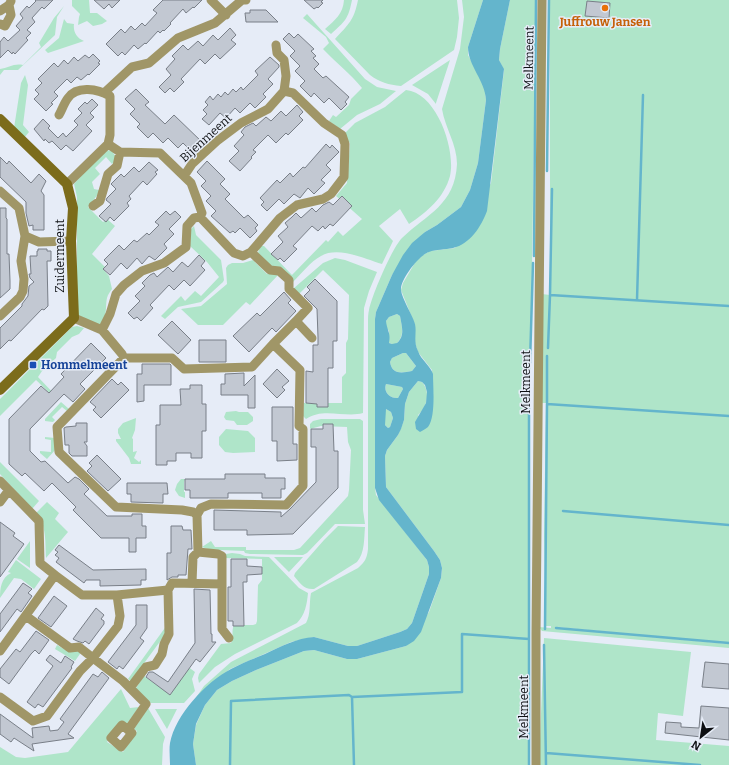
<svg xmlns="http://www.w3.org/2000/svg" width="729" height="765" font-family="Bitter,serif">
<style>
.green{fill:#afe5c9}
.water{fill:#64b5cc;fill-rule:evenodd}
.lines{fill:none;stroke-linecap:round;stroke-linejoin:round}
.stream{stroke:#64b5cc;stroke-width:2.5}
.building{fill:#c2c8d2;stroke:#797f88}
.street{stroke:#a09667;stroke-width:9}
.secondary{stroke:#7c6c1b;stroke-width:10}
.food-dot{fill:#e8710a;stroke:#e6ecf7;stroke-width:1.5}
.transit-dot{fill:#1a4fb4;stroke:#e6ecf7;stroke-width:1.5}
.labels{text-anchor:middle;stroke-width:3;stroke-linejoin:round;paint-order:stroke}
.food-label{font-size:12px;font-weight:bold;fill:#c56008;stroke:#e6ecf7}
.street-label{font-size:12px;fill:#0d0f12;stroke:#e6ecf7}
.transit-label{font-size:12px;font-weight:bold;fill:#164399;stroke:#e6ecf7;text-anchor:start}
</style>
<rect width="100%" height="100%" fill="#e6ecf7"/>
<path class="green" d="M72,0h17l1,13h7l10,8 -5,3 -9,2 -6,-5 -9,4 1,-8 1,-3 -8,-8z
M344,0h8c-4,20 -7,21 -21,34l-6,-5c10,-9 18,-15 19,-29z
M358,0h99l2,18 -2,19 -3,13 -53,36c-12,-1 -22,-4 -31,-11l-35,-36c14,-15 19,-19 23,-39z
M462,0h21l-15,47v8l15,28 2,8 1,9 -8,63 -8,27 -9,17 -24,18 -12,7 -33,43 -16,37 -1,7v169l1,7 51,65 2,7v7l-17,49 -5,6 -7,3 -43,14h-9l-34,-9 -23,5 -61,27 -35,30 9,-13 27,-24 75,-39c5,-9 3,-20 5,-30l47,-25c7,-6 9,-10 10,-19v-227c0,-4 0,-8 1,-12 3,-15 23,-62 33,-72 25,-24 53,-33 55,-74 0,-20 -12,-36 -15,-55l18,-60 4,-32z
M510,0h26l-8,534 1,231h-333l-3,-21 3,-19 9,-20 12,-15 15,-9 24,-11 48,-19 10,-1 33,9h10l49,-13 23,-34 12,-34 1,-10 -2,-8 -6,-9 -48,-64 -1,-31 2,-6 11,-15 3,-7 3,-8 1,-16 4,-12 9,-11 4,1c9,10 5,25 -4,33l9,13 5,-58 -14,-18 -3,-9v-18l-14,-35 2,-7 13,-22 7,-6 7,-4 25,-3 36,-65 13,-113 -5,-10 1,-11z
M550,0h179v643l-173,-16 -1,1 174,16v4l-187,-17 -3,-4 12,1v-2h-5l-2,-90 2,-133h-5l1,-109 8,1z
M64,6l-7,11 -2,18 -37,35h-14l-4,5v-6c8,-1 14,-6 23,-4l18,-18 -2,-4 15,-25z
M307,14l58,65 12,8 19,4 -16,13 -23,11 -17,14 -11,-8 4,-6 3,2 13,-12 2,-6 11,-11c-11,-14 -26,-25 -39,-39l6,-6 -3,-6 -23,-19z
M64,19l3,4 7,1c-1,7 2,14 10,17l-36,12 -3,-3 14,-12z
M450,60l-14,43v1l-8,-10 -16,-9z
M25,75l3,10 -5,40 6,7 -5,6 -10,-10 7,-45z
M406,90c31,3 50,60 44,86 -6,22 -23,36 -41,48l-9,-15 -21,17 14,15 -11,23c-17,-5 -44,-18 -61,-8 -11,6 -19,17 -28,26l-23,-15 -12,-14 2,-7h4l28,29 34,-35 2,2 10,-11 5,5 19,-17 -26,-23 11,-13 3,-40 -7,-8 12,-12 30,-16z
M105,150l7,1 5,8 -5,5 -6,-7 -11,11 5,6 -8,8 2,7 5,1v3l-11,14 15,15 4,-3 8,7 -23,28 13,13 -2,2 6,7 3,13c-2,3 -4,5 -5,9 -2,9 1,21 -8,27l-22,-10v-118l-3,-13z
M194,226l2,9 25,25 3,20 -1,2 -22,20 -23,5 -13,12 -4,-3 20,-20 4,5 10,-10 6,5 18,-19 -12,-15 -17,-16 1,-17z
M335,258l10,2 32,12 -8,19 -5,17 -1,105c-18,5 -40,-6 -57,6l-3,-3 1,-13h38v-26l4,-4v-30l2,-4 1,-44 -26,-25 -24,24 -5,-6 29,-25z
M253,260l14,14 2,-1 10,1 -29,31 -4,-3 -23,23h-25l-17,-16 20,-3 26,-22 -1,-16 2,-3 4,-2h11z
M397,314l3,2c2,11 5,20 -4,28h-4l-3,-1v-12l-3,-4v-6l3,-4z
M77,326l7,2 -5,6 -7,3 -15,15 -1,6 -14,13 -4,6 20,21v3l-22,-21 -36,36v-17l72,-72z
M403,353h3l10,13 -4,5c-10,2 -20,4 -22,-9l2,-4z
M386,384l16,3 1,2 -5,9c-8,1 -15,-6 -12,-14z
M61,402l8,7 -2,2 -5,-4 -10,10 3,3 -2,2 -8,-1v-2z
M386,409l5,3 2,6 -3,9 -2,1 -3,-3v-15z
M236,411l3,1h9l5,5v4l-6,4h-10l-3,-4 -8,-1 -2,-3 2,-5z
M136,418l-1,12 -3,8 1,1v13l4,-1 -3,7 5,4 2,-2v4h-10l-2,-6 -13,-17v-2h5l-3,-6v-4l5,-6z
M321,419h39l3,2v89l2,14h-30l-28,29 -4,2 -53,-1 -5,-1 -1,-2 -23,-1 -4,2 -15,-5 9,-6 4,6h31v3h48l6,-2 48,-52 1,-6 2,-40 -3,-8 -1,-15 -26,-1 -11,3v-5l3,-3z
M226,429l22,2 7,7v14l-22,1 -8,-1 -6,-7v-8z
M45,437l10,1 1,11 -9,10 -7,-6v-2l11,1v-12l-6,-1z
M0,462l39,39 -7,8 -32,-35z
M181,479h4l-1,3v10h1v6l-6,-2 -4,-6 2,-6z
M47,502l12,11 -4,6 13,13 -22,26c-1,-15 1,-33 -10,-45z
M338,526l27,1c-1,11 0,26 -8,35l-43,27c-10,1 -14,-6 -20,-13l1,-3 29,-33z
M30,541v27l-13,-9z
M232,553l8,1 5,2 24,1 30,31 9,5c-1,11 -3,22 -11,30l-62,31 -20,13 -16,16 -1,-5 1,-4 22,-30 10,-1c3,-6 0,-12 3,-18h19l3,-1 1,-3 1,-36 4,-5v-21l-39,-1 3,-4z
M274,557h29l-14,15z
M16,560l25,19 -7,10 -13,-10 -7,-1 -14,20c0,-10 1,-20 11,-25l-3,-1z
M167,625v7l-36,49 -3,-2z
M544,638l147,14 -8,64 -25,-3 -2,27 73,6v19h-190z
M57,645l12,7 3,-4 10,3 -7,10 -20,-12z
M187,666l8,6 -3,7 3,12 -11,12h-33l-17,-12 10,-15 24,17z
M121,689l9,19 9,-1 -12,17 -5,-2 -15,20 16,10 14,-21 -3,-2 14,-21 17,29 -2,7 -1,21h-162v-18l16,10 9,1 43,-6z
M155,709h22l-10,20z"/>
<path class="water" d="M483,0h27l-10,49 -1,11 5,9 -17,142c-6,16 -17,33 -34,37 -8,2 -17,1 -24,4 -10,3 -29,28 -28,38 1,9 11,24 14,34 2,9 -2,17 3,27 3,9 12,14 15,23 0,12 3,43 -5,53 -2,2 -5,3 -8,5l-4,-3 -1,-7 11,-19 1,-11 -2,-7 -3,-3 -4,-1 -9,11 -4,12 -1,16 -3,9 -3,6 -11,15 -2,6 1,31 48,64 6,9 2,8 -1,10 -20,54 -7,9 -8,5 -49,13h-10l-33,-9 -10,1 -48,19 -24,11 -15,9 -12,15 -9,19 -3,20 3,21h-26c0,-7 -1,-15 0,-22 5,-28 36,-61 61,-74 11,-6 22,-10 34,-15 15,-7 32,-16 49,-17l34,9h9l43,-14 7,-3 5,-6 17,-49v-7l-2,-7 -48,-60 -4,-12v-169l1,-7 16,-37 11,-20 9,-12 13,-11 12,-7 24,-18 9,-17 8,-27 8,-63c-1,-20 -18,-34 -18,-53zM397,314l3,2c2,11 5,20 -3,27l-5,1 -3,-1c2,-11 -2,-12 -3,-22l3,-4zM403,353h3l10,13 -4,5c-10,2 -20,4 -22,-9l2,-4zM386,384l16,3 1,2 -5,9c-8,1 -15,-6 -12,-14zM386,409l5,3 2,6 -3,9 -2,1 -3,-3z"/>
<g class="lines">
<path class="stream" d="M547,171l2,-171
M534,256l2,-256
M550,295l2,-106
M637,300l6,-205
M548,348l2,-53 179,11
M530,363l3,-100
M547,403v-47
M563,511l166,14
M556,628l173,15
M545,629l2,-225 182,12
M544,645l2,120
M352,697l2,68
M546,753l154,12
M230,765l1,-64 118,-6 3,2 110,-5v-58l67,5
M529,765v-386"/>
</g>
<path class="building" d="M35,0h18l-9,9 -2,-2 -10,11 3,4 -8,8 4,3 -5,5 2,2 -13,14 -2,-2 -1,2 -4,-4 -8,8v-16l4,-5 4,4 12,-11 -4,-4 7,-8 -3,-4 7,-8 2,2 7,-7z
M94,0h26l-8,8 -3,-4 -5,5z
M163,0h39l-8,8 -1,-1 -7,6 -3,-4 -13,14 1,1 -7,7 -1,-1 -3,3 -2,-2 -12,13 -1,-1 -7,6 -4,-4 -9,10 -3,-3 -4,4 -12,-12 15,-15 4,4 6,-7 4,4 7,-7 3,3 12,-13 -4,-3z
M304,0h19l-2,2 2,1 -5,5 -1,-1 -3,2z
M587,1l23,2 -1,15 -24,-2z
M250,10h16l12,12h-32l-1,-9h5z
M230,28l6,7 -5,5 5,4 -16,15 -5,-5 -10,10 -5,-5 -19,20 3,3 -10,10 -4,-4 -5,5 -6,-6 12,-12 -5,-6 9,-10 -3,-3 11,-11 5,5 10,-9 5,5 10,-11 5,5z
M289,33l5,5 4,-4 16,15 -3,2 5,5 -3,2 6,6 -5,5 9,9 3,-2 23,21 -4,5 2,2 -6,6 -12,-12 -5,5 -10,-10 -3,4 -11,-11 5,-5 -10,-10 5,-5 -10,-10 5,-5 -12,-12z
M93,54l7,7 -2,2 2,1 -11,11 -1,-1 -7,6 -4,-3 -6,6 -4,-4 -13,13 4,4 -7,7 2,1 -7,7 -12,-12 5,-5 -4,-4 7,-7 -4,-4 16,-16 4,4 6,-7 4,4 6,-7 4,4 7,-6 4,3z
M270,57l9,8v2l-11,12 5,5 -10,10 3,3 -11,11 -5,-5 -10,10 -5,-5 -9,10 -6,-5 -11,12 -7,-6 5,-5 -4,-4 5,-5 -3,-3 5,-6 3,4 5,-6 3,3 4,-5 3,3 5,-6 3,3 5,-5 2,3 15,-15 -3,-4z
M136,89l13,13 -4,3 20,19 9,-9 28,27 -10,10 -9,-9 -5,5 -10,-10 -5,5 -10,-10 -5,5 -11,-11 3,-3 -10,-10 5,-5 -10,-10z
M92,99l6,6 -8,8 4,4 -8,8 6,6 -19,20 -7,-6 -5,5 -9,-9 -3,2 -4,-4 -1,2 -10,-12 9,-10 7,7 -2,2 10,10 5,-5 3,4 12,-12 -4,-4 8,-8 -4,-4 7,-7 2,2z
M297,105l6,7 -4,4 4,4 -15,15 -2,-2 -10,10 -8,-8 -15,15 3,2 -5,5 1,1 -12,13 -11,-10 10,-10 -5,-5 10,-11 -3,-3 4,-5 8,-4 3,3 10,-9 5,4 10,-10 5,5z
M326,144l4,4 2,-3 7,7 -13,13 5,5 -10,10 4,3 -11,11 -6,-6 -8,10 -6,-4 -10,10 -5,-5 -12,12 -6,-6 3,-3 -4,-4 17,-18 3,3 10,-10 3,4 10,-10 2,1z
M0,157l7,7 2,-3 22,22 8,-9 7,7 -5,10 3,4v35h-11v-5l-4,1 -3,-13v-11l-26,-25z
M207,161l18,18 -5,5 10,10 -5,5 19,19 4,-3 10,10 -3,3 2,3 -7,7 -10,-10 -5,5 -2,-2 -3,2 -19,-17 5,-5 -10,-10 5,-5 -10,-10 5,-5 -9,-9z
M149,162l9,8 -3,2 2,2 -10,11 -4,-4 -14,15 2,3 -4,4 2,3 -15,15 -4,-4 -4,5 -7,-6 12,-12 -5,-4 1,-2 9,-9 -5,-5 10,-10 3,3 10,-10 5,5z
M342,196l10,10 -19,20 -3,-2 -5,5 -2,-3 -5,5 -6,-5 -19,20 4,3 -13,13 -4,-4 -2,2 -7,-6 12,-12 -5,-6 10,-9 -3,-4 7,-6 4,-4 5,5 11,-10 4,4 7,-7 6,-3 4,3z
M0,208h6v10l1,1v35h2l1,27v8l-10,9z
M166,211l4,4 5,-4 6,6 -12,12 5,5 -10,10 3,4 -12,12 -6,-4 -7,8 -5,-6 -10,11 -6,-6 -11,12 -7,-6 5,-5 -4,-4 15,-15 5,5 10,-10 3,2 10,-9 2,2 10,-10 -4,-3z
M38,249h9v2h4v10h-4l1,45 -4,4 -2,-1 -31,32 -2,-1 -9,9v-21l22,-22v-2l6,-8 1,-10 5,-4 -4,-4 -1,-4h2l-1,-18h7v-5h1z
M199,255l6,6 -4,5 4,4 -15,16 -6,-6 -10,10 -5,-5 -19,20 3,3 -12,13 -4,-4 -3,2 -6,-6 12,-12 -5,-5 10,-10 -3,-3 8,-8 4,-2 3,4 11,-10 5,5 9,-10 6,5z
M315,279l22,22v40h-4v27h-5v39h-11v-3l-11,-1v-32l7,1v-27h5v-8l-1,-28 -13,-13 6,-6 -3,-3z
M284,292l7,8 -3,3 8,8 -20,21 -4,-4 -23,24 -16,-16 24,-23 3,3z
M172,321l19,19 -13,14 -20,-19z
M199,340h27v22h-27z
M91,343l15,15 -26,26 5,5 -12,13 -9,-8 -34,35v22l11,11 4,-1 23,22 7,-6 4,2 10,10 -5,5 23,22h25v-2h10v12h4v12h-10v14h-7v-14h-28l-28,-28 3,-3 -24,-24 -8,8 -19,-18 -3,3 -13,-12v-45l32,-33 8,7 15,-16 -3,-3z
M142,364h28l1,1v20h-27v16l-7,1v-28h5z
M277,369l12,12 -7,6 3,3 -8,8 -14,-14z
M244,373v13l11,-11v33h-7v-13h-27v-11h4v-10z
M112,379l6,6 3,-3 8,8 -28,28 -8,-8 3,-3 -6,-5z
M190,385h12v19h4v27h-4v27h-11v-5h-15v8h-9v4h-11v-40h4v-20h21l-1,-16h10z
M272,407h21v37h4v16l-20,1v-20h-5z
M76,423h11v19h-3l3,4v10h-15l-3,-3v-8h-4l-1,-17 2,-1 10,-1z
M323,424h10l1,27h4v37l-45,46 -46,1v-5h-33v-20l67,2v5l9,-8 26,-27v-35h-5v-18h12z
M97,455l24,24 -13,12 -21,-20 5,-5 -3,-3z
M225,474h40v4h20v11h-4v9h-19v-5h-34v5h-38v-8h-5v-11h40z
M127,483h40l1,11h-5v9l-32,-1v-8h-4z
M0,522l15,11 -2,3 11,8 -24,33z
M171,526h11l1,4h8l1,19h-4l-2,26h-8v2h-6l-5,3v-27h4z
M59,545l34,25 53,-1v11h-5v5l-41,1v-6h-14l-2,3 -28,-21 3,-4 -4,-3 3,-3 -3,-2z
M231,559h16v7l15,1v7l-15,1v7h-4l1,44h-11v-5h-5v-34h3z
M23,583l9,6 -4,4 4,3 -11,16 -4,-3 -17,23v-18z
M194,589l16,1 1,44h1v8h4l-16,20 -4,-3 -26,36 -24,-18 3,-5h4l15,10 27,-39z
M54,596l13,10 -16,21 -13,-9z
M136,605h11v23l-7,10 4,3 -21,28 -4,-3 -2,3 -9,-7 28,-37z
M96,608l8,7 -3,4 3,2v3l-15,20 -4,-3 -2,2 -6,-2 -4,-2z
M36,631l13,9 -10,14 -4,-4 -4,4 -22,30 -9,-7v-8l16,-20 4,3z
M50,655l11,8 4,-7 9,6 -3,5 1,1 -29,39 -5,-3 -3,4 -8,-6 26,-36 -7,-6z
M705,662l24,2v25l-27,-2z
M102,672l7,6 -41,56 6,4 -42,6 2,7 -20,-13 -3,4 -11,-8v-20l33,24 -1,-10 17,-2 1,5 8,-1 6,-8 -4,-3 33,-45 5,3z
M701,706l28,2v32l-64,-7 1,-11 15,1v4l18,1z"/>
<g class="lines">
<path class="street" d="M211,0l15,15
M0,11l9,-6 2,-4
M0,24l5,2 6,-11 -2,-10
M104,93l28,-26 17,-4 29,-25 37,-15 27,-23h4
M59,115c3,-5 5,-12 9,-17 9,-13 30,-9 42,-2v39l-2,9 -41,40
M184,176l8,-12 25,-23 24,-18 27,-14 16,-18 2,-15 -2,-16 -7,-7 -1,-8
M0,191l19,17 6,28 -4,25 3,18 -1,12 -3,6 -20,19
M93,206l7,-5 8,-27 9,-8 3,-14
M200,217l34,36 9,3 8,-4 29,-34 17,-13 26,-6 8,-5 13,-17 1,-33 -3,-9 -18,-12 -31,-30 -9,-2
M25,236l14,6 32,-1
M251,252l19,18 9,1 10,9v9l19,19 -12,13
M74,318l28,12 20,24 2,4
M102,330l8,-16 6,-20 8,-9 18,-14 22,-8 22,-16 1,-21 7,-8 6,-1 2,-4 -11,-30 -31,-30 -40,-1 -12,-8
M273,344l23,-23 16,17
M0,481l39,40 1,42 15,12
M0,502l9,-12
M197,515l-4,-3 -11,-2 -66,-3 -57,-55 -2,-25 67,-69h48l12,11 68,-2 21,-23 27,26 -1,56 4,3v57l-17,19 -75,-1 -10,4 -4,7 1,37
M192,583l1,-26 5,-5 20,2 4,2v73l7,9
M26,616l44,32 9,-1 14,11 30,23 23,23 -18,26
M0,651l55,-76 27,20h35l51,-5
M130,688l16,-21 9,-2 7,-11 2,-10 5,-10 -1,-44 4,-7 50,1
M0,697l33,24 14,-5 33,-45 13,-13 25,-32 2,-10 -3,-21
M122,725l10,8 -11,14 -10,-9z
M536,765v-131l6,-634"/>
<path class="secondary" d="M0,119l67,65 6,24 -2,33 3,77 -74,72"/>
</g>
<circle class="food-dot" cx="605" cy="8" r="4"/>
<rect class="transit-dot" x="29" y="361" width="8" height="8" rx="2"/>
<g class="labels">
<g class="food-label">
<text x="605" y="26">Juffrouw Jansen</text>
</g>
<g class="street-label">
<text transform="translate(529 58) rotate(-89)" y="4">Melkmeent</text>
<text transform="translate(206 138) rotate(-42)" y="4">Bijenmeent</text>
<text transform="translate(60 256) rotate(-90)" y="4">Zuidermeent</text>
<text transform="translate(526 382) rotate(-90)" y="4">Melkmeent</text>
<text transform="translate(524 707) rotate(-90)" y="4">Melkmeent</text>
</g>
<g class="transit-label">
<text x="41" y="369">Hommelmeent</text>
</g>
</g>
<g transform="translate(701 737) rotate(210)" stroke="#e6ecf7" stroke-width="3" paint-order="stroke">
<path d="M0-3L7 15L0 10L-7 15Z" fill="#0d0f12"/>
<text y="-6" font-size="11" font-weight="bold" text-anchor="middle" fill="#0d0f12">N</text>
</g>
</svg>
